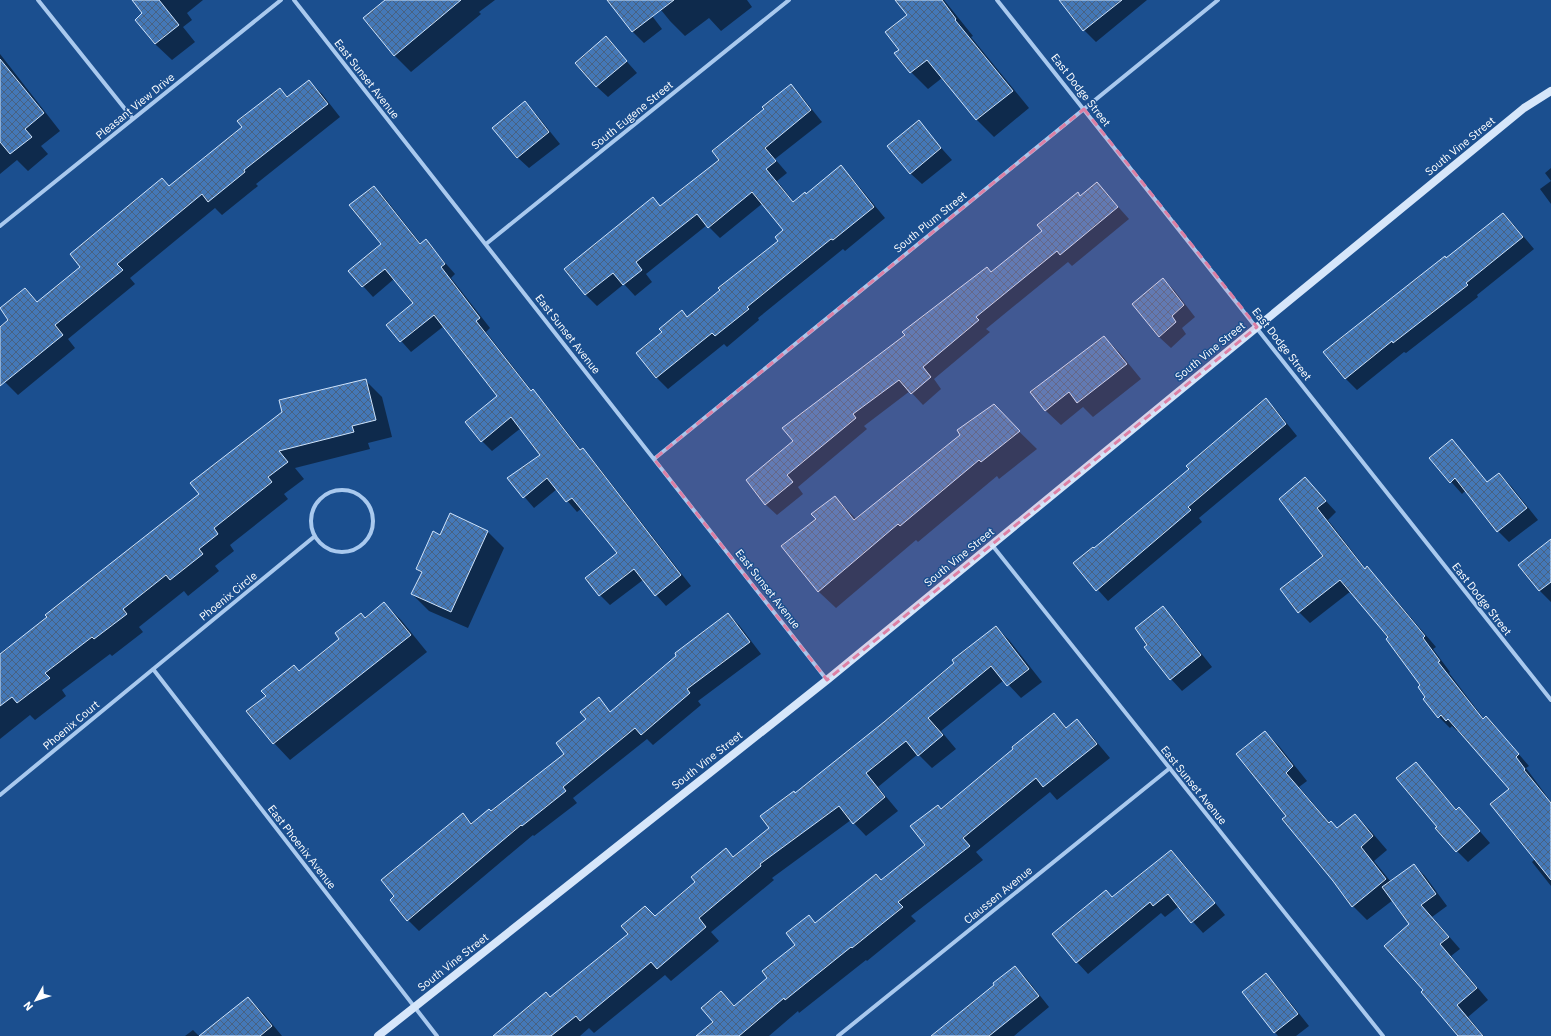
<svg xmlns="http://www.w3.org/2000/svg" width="1551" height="1036" font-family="'IBM Plex Sans',sans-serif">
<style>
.shadow{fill:#0007}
.building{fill:url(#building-cross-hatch);stroke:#cfe3fa}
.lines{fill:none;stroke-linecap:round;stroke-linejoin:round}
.street{stroke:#a9c9ee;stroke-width:4}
.secondary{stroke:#d6e6fa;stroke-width:8}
.marked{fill:#dd80a5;fill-opacity:0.2;stroke:#dd80a5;stroke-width:3;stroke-dasharray:8 5;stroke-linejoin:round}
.labels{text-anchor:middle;stroke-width:3;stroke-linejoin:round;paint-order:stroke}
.street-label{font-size:11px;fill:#fff;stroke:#1b4f8f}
</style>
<defs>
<pattern id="building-cross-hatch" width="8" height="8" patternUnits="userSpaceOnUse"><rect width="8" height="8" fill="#4478b7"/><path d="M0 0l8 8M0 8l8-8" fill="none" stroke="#486282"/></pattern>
</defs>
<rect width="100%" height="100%" fill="#1b4f8f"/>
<path class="shadow" d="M133,0h70l-16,13 5,7 -9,7 12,15 -23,18 -17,-16 -11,-31z
M387,0h108l-16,12 2,2 -70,58 -17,-17z
M609,0h31l22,29 -18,14 -11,-11z
M653,0h94l5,7 -31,24 -12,-13 -24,18 -15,-15z
M896,0h48l29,36 -2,1 58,71 -35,29 -17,-17 -35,-42 -14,11 -17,-17 -10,-22 7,-35z
M1076,0h71l-51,42 -12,-12 -18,-22z
M606,38l31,35 -29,24 -12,-11z
M0,54l60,77 -19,15 7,8 -20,17 -11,-11 -17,14z
M309,81l13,13 18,23 -84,67 2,2 -36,29 -7,-7 -85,70 5,6 -67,55 7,9 -57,47 -13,-13h-5v-54l10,-8 -9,-11 24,-20 13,13 44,-35 87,-80 74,-59 37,-39 8,8z
M791,86l11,11 20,25 -47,37 12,14 -10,8 17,21 12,-7 35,-28 11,11 33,40 -40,33 -2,-2 -85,69 1,2 -32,27 -3,-3 -56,45 -11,-11 -20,-24 50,-37 93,-76 5,-11 -22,-27 -43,35 -13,-13 -61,49 6,8 -17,14 -11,-12 -27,22 -11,-11 -20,-26 87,-70 8,8 59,-47 45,-51z
M525,103l11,11 24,30 -31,24 -12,-11z
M918,122l34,38 -30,24 -12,-11z
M1551,168v13l-6,-8z
M1551,181v23l-11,-15z
M1097,183l32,36 -57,47 -4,-4 -82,67 4,3 -56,47 7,10 -18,16 -13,-14 -46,35 3,3 -69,58 5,7 -26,21 -12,-11 29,-63 197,-167 52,-42 35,-39 3,3z
M373,187l11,10 37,47 5,-3 29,33 -4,4 39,50 -4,4 46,59 11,10 39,50 1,-1 10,10 98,126 -25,20 -23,-26 -33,25 -10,-10 18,-42 -36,-45 -5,4 -20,-23 -23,19 -25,-29 33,-24 -21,-27 -29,23 -10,-10 16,-45 -54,-70 -33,26 -24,-27 27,-21 -20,-25 -21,18 -10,-11 19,-42z
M1503,214l11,11 20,24 -57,46 1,2 -72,56 -2,-1 -47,38 -12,-12 102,-119z
M1163,279l11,11 21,27 -13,11 4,6 -15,14 -12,-11 -26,-33z
M1104,337l15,15 22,27 -48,38 -10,-10 -22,18 -15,-14 -14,-18z
M365,380l17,17 10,40 -24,6 2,6 -75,19 9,11 -20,15 4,5 -58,46 4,6 -19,15 4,5 -31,25 -4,-5 -45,36 4,5 -31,24 -2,-2 -48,36 4,6 -31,24 -5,-5 -30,24v-84z
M1266,400l11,11 20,25 -98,82 3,4 -94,79 -34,-38 20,-13 96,-81z
M993,406l44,43 -38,30 -2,-3 -79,66 -2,-2 -80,68 -17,-16 -36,-45 35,-28 17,-22 21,22 106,-83z
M1451,441l37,42 11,-9 12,12 27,34 -29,22 -11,-11 -32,-41 -4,4 -32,-36z
M1305,478l31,34 -8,8 38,49 1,-1 11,11 58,68 -3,2 17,23 -1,1 35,46 13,10 32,37 -3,2 25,34v84l-19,-24 3,-3 -25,-70 -51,-59 -2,1 -5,-5 -2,2 -11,-11 -17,-32 -33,-48 -38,-46 -41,32 -11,-11 25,-56z
M487,531l17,17 -36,80 -39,-17 -17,-17 10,-20 -5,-5 24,-33z
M1551,558v44l-11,-11 -21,-26z
M384,603l17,17 26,32 -137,108 -16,-17 20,-77 6,6z
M1163,608l11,11 38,48 -30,24 -11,-12 -22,-34z
M728,614l11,11 22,29 -63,47 3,4 -48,40 -6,-6 -74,59 4,5 -43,33 -1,-1 -114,96 -11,-11 55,-106 10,10 18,-12 75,-58 32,-55 13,13z
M996,627l13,13 33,42 -21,16 -17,-18 -63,51 15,18 -24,19 -14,-14 -40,33 20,24 -32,25 -15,-16 -79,58 2,2 -63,52 8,9 -48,40 -6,-6 -71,58 -5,-5 -9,8h-86l56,-38 105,-81 41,-35 30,-32 8,7 36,-29 26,-34 160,-131z
M1054,715l13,13 10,-7 13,13 20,24 -53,42 -7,-8 -74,60 7,8 -72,56 5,5 -49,40 -1,-1 -67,53 -1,-2 -29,25h-72l17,-14 7,-30 14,14 34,-28 27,-33 12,-29 8,7 65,-42 45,-35 15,-36z
M1265,732l14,14 28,35 -8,6 31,36 8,6 17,-14 14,14 18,21 -13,11 17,21 23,-17 11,11 22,30 -15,11 28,32 -9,7 37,44 -20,17 16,19h-25l-35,-45 -13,-67 -18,-24 -26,20 -14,-14 -66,-89z
M1416,763l41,47 13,10 20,23 -22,19 -11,-11 -19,-24z
M1171,851l11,11 43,53 -22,18 -24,-27 -14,11 -4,-4 -73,61 -11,-12 36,-64z
M1015,967l11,11 23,29 -35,29h-81l62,-51z
M1265,974l12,12 32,40 -13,10h-18l-35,-44z
M248,998l16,16 18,22h-82z
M193,1030l6,6h-14z"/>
<path class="building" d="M132,0h27l20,25 -24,19 -20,-24 7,-7z
M385,0h76l-67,56 -31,-38z
M607,0h67l-42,32z
M895,0h47l14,19 -1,1 58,71 -37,29 -49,-60 -17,13 -16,-20 5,-3 -14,-18 22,-17z
M1059,0h63l-39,31z
M606,36l21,25 -31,26 -21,-24z
M0,59l44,54 -19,16 7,8 -22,17 -10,-12z
M309,80l19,24 -84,66 1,2 -37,30 -6,-8 -85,70 6,6 -68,55 8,10 -63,51v-59l8,-7 -8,-12 25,-20 12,14 43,-35 -10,-13 92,-76 7,8 73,-59 -5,-6 43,-33 7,9z
M791,84l20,26 -46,38 11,13 -10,8 27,33 12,-10 1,2 35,-29 33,42 -41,33 -2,-1 -84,68 2,2 -34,27 -3,-3 -56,45 -20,-25 26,-21 -3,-3 23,-19 5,7 33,-27 -2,-2 60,-47 -3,-4 8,-7 -31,-38 -44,36 -11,-14 -61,48 6,8 -19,15 -10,-12 -28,22 -21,-26 89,-72 7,9 59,-46 -7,-9 52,-42 -2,-2z
M525,101l24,31 -32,26 -25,-30z
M919,120l22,28 -31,26 -23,-28z
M1097,182l21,25 -58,48 -3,-4 -81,66 3,3 -56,47 8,10 -20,17 -12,-14 -46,34 3,4 -69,57 6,7 -28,23 -19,-25 47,-39 -11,-13 123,-93 -3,-3 64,-49 21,-16 4,5 51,-41 -5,-6 41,-33 2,4z
M374,186l46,58 6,-5 19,25 -4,3 39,51 -4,3 55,70 2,-2 47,61 3,-2 98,127 -26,21 -21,-27 -35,27 -14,-18 32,-25 -45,-55 -6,4 -19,-24 -24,20 -16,-20 33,-23 -29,-38 -30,25 -16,-20 32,-26 -63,-81 -34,27 -14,-17 27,-22 -28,-34 -23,18 -14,-16 33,-27 -32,-39z
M1503,213l20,24 -57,46 2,2 -75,58 -1,-2 -47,38 -22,-27 122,-96 1,2z
M1163,278l21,27 -12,11 4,6 -17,15 -27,-33z
M1104,336l23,28 -50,39 -8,-11 -24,19 -15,-19z
M366,379l10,41 -24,6 2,6 -75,19 9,11 -20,15 4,5 -58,46 4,6 -19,15 4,5 -33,26 -4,-5 -43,34 4,5 -33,25 -2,-2 -47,36 5,5 -33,25 -5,-6 -12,9v-52l47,-37 -2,-2 154,-121 -9,-11 92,-71 -3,-12z
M1266,398l20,26 -98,83 3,3 -95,81 -23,-28 20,-16 1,1 95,-79 -3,-3z
M994,404l26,27 -39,31 -2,-2 -79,66 -2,-2 -80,68 -37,-46 35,-27 -5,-5 24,-18 19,24 106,-85 -3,-5z
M1452,439l35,43 12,-9 28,35 -30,24 -42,-54 -5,5 -21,-25z
M1305,477l21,24 -9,7 48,61 2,-3 58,70 -2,2 17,23 -2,1 45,57 3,-3 33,38 -3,3 9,12 -1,1 27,33v77l-61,-76 19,-15 -61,-70 -2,2 -5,-6 -3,3 -15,-19 2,-2 -7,-10 2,-2 -34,-46 2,-2 -48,-57 -42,33 -18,-24 43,-33 -44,-57z
M450,513l38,18 -37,81 -40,-18 11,-22 -6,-3 17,-38 7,4z
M1551,539v43l-12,9 -21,-26z
M384,602l27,33 -138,109 -27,-33 20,-15 -5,-5 33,-26 5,6 40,-32 -4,-6 26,-20 4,5z
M1163,606l38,49 -31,25 -26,-33 3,-2 -12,-17z
M728,613l22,29 -63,47 3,4 -49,42 -6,-7 -72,59 3,4 -44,35 -1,-1 -114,96 -17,-21 4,-4 -13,-16 82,-67 8,11 18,-15 2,2 73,-57 -8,-11 30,-24 -6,-7 19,-15 11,15 66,-56 -1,-3z
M996,626l33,43 -22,17 -16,-20 -63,52 15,17 -25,21 -12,-15 -40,32 19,24 -32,27 -14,-18 -79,58 1,2 -62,52 7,9 -49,42 -6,-7 -71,59 -4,-5 -25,20h-58l53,-44 4,5 78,-63 -7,-8 24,-20 10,10 40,-34 -4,-5 35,-29 7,9 36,-29 -9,-12 34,-25 1,2 89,-71 70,-59 -2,-3z
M1054,713l12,15 11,-9 20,25 -54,43 -7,-9 -73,60 7,8 -72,56 5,5 -51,41 -1,-1 -66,53 -1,-2 -45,38h-43l17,-14 -12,-14 20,-17 13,15 33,-28 -5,-7 33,-26 -9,-12 23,-18 6,8 61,-49 5,6 44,-35 -15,-19 28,-21 3,4 72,-60 -1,-2z
M1265,731l28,35 -7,7 43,50 2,-2 6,7 18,-14 18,22 -12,11 25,32 -34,28 -19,-26 -51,-62 4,-3 -50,-62z
M1416,762l40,48 3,-3 21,24 -24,21 -21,-24 2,-1 -41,-49z
M1171,850l44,53 -24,20 -23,-29 -15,12 -3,-4 -74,61 -24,-29 54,-44 6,7z
M1414,864l22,30 -15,11 28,32 -9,7 37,44 -20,17 26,31h-25l-37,-44 2,-2 -39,-44 25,-22 -27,-37z
M1015,966l24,30 -50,40h-58l63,-51 -1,-2z
M1266,973l32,41 -24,19 -32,-41z
M248,997l24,29 -12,10h-61z"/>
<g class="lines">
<path class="street" d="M38,0l95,119
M294,0l533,680
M997,0l554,700
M0,226l281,-226
M486,244l303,-244
M654,459l564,-459
M311 521a31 31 0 1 1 62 0a31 31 0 1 1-62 0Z
M992,545l391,491
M153,669l284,367
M0,795l315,-259
M838,1036l332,-268"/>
<path class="secondary" d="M378,1036l449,-356 697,-572 27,-17"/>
</g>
<path class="marked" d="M1084,109l173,218 -430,353 -173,-221z"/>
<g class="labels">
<g class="street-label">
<text transform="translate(367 79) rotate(52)" y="4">East Sunset Avenue</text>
<text transform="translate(1081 90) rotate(52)" y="4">East Dodge Street</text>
<text transform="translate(135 106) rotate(-39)" y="4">Pleasant View Drive</text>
<text transform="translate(632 115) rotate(-39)" y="4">South Eugene Street</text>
<text transform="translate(1460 146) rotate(-39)" y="4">South Vine Street</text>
<text transform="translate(930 222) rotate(-39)" y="4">South Plum Street</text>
<text transform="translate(568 334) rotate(52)" y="4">East Sunset Avenue</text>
<text transform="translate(1282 344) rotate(52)" y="4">East Dodge Street</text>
<text transform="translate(1210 351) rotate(-39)" y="4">South Vine Street</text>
<text transform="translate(959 557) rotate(-39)" y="4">South Vine Street</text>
<text transform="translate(768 589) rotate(52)" y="4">East Sunset Avenue</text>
<text transform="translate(228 596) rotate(-39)" y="4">Phoenix Circle</text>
<text transform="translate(1482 599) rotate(52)" y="4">East Dodge Street</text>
<text transform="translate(71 725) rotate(-40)" y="4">Phoenix Court</text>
<text transform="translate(707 760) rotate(-38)" y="4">South Vine Street</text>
<text transform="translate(1194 785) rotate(51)" y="4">East Sunset Avenue</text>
<text transform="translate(302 847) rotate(52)" y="4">East Phoenix Avenue</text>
<text transform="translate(998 895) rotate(-39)" y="4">Claussen Avenue</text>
<text transform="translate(453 962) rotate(-38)" y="4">South Vine Street</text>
</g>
</g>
<g transform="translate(36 1000) rotate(231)" stroke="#1b4f8f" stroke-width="3" paint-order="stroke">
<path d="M0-3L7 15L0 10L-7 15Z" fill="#ffffff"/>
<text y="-6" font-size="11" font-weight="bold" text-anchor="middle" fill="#ffffff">N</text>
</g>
</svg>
